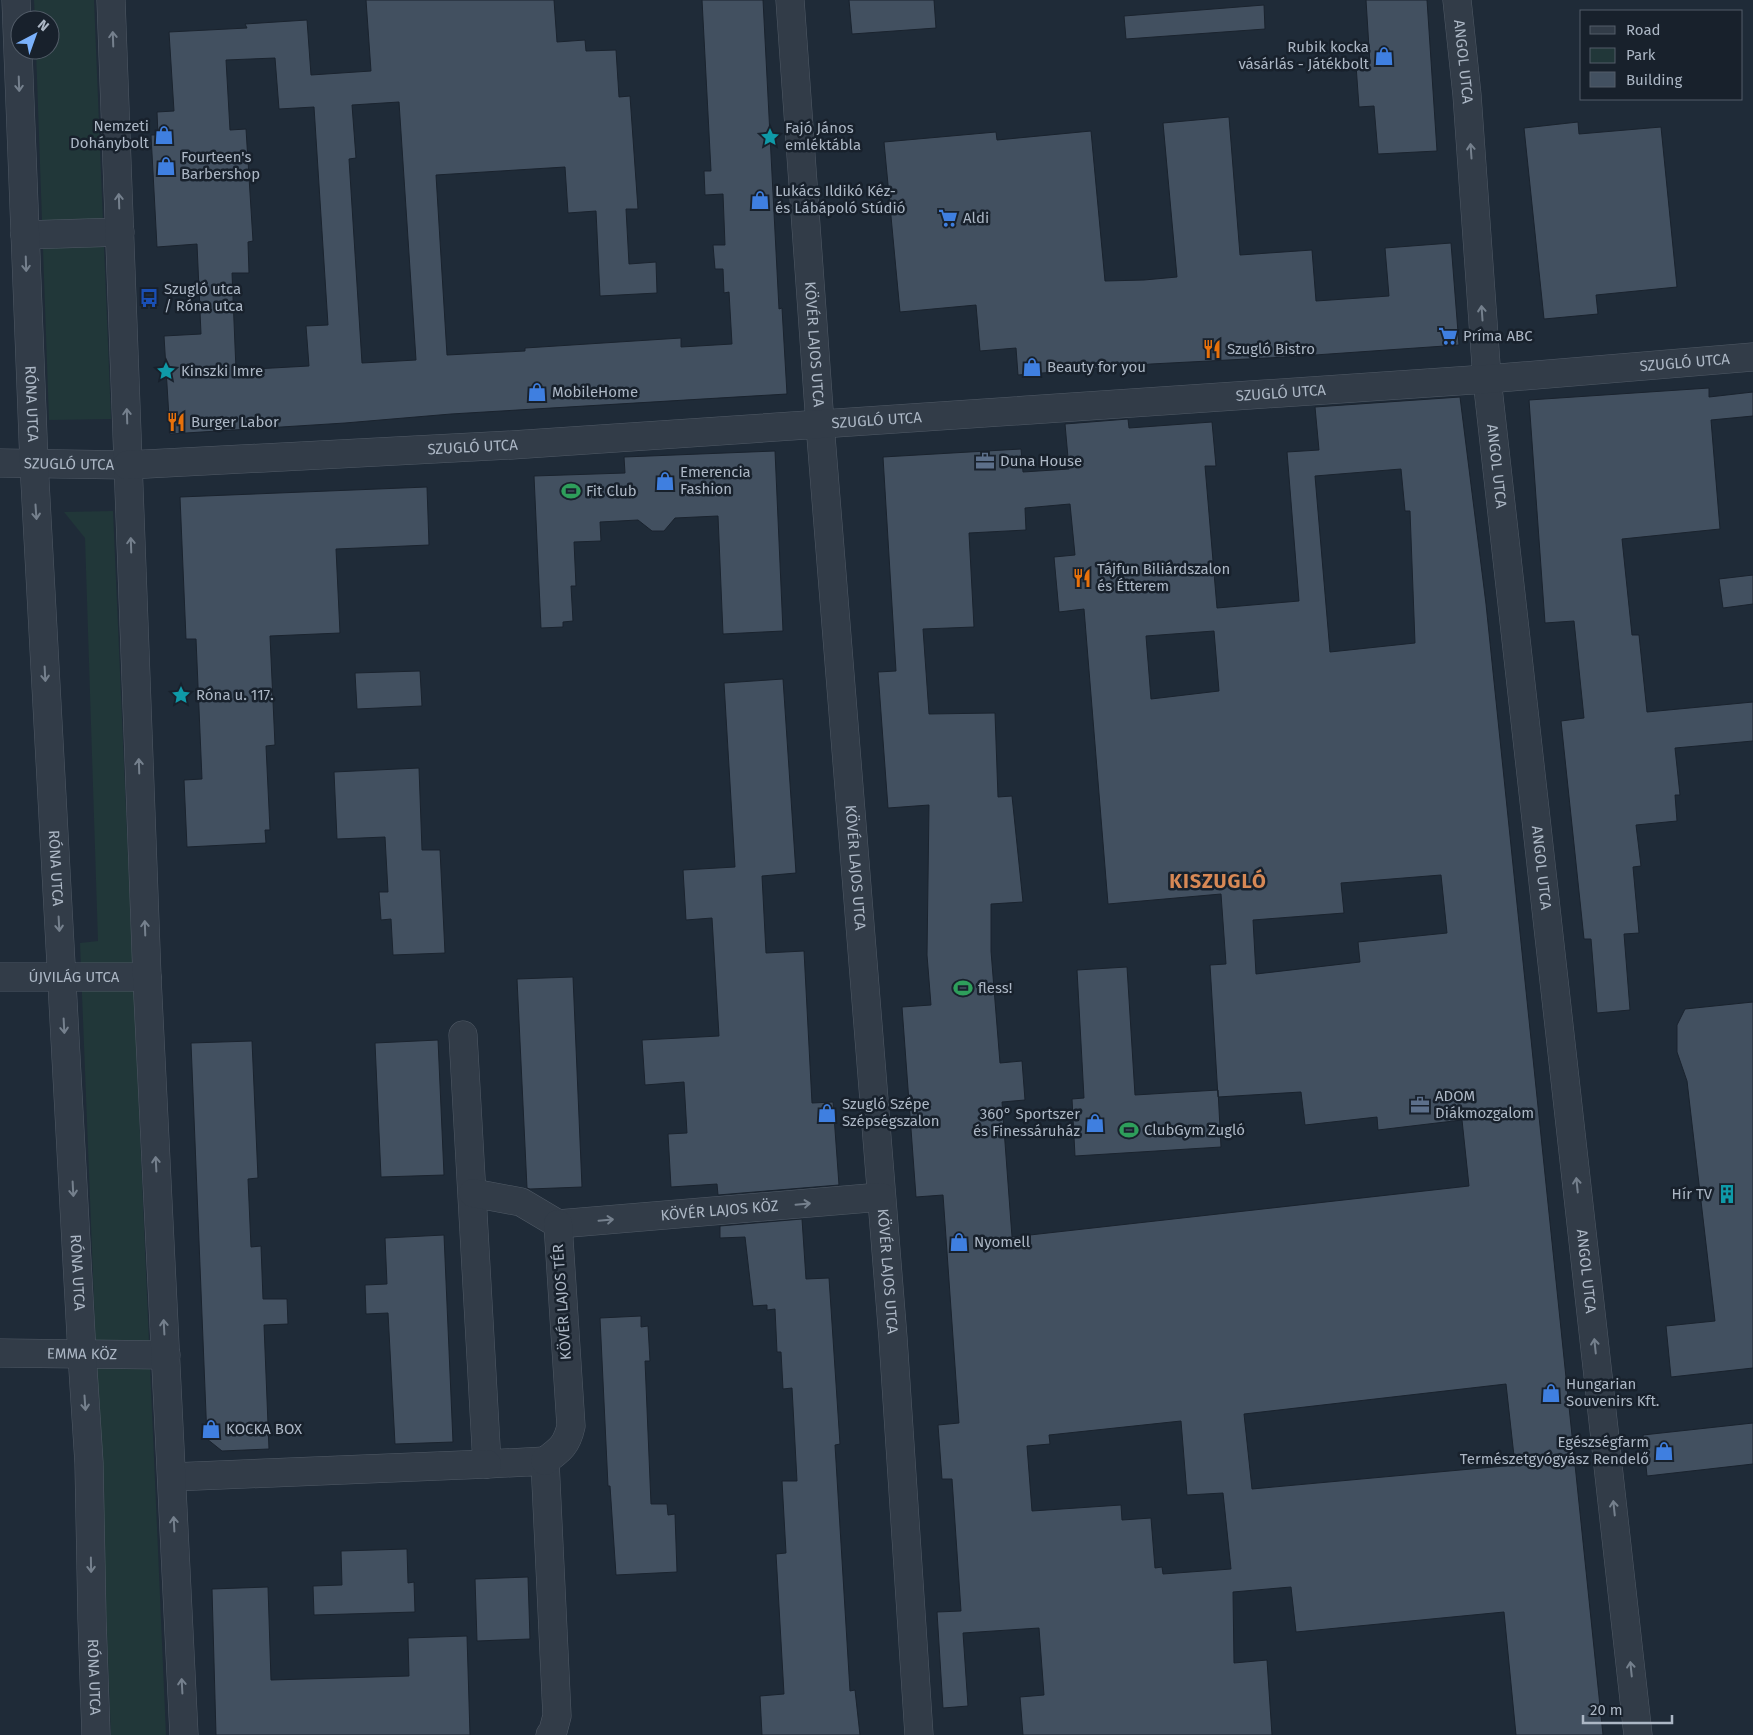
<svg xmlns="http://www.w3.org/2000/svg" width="1753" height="1735" font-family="'Fira Sans',sans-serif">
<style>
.green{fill:#213739}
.building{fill:#425060;stroke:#1a232e;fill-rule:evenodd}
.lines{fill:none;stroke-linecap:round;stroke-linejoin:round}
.minor-casing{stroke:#505a66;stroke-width:29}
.tertiary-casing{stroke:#505a66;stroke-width:29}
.minor{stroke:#323c48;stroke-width:28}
.tertiary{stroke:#323c48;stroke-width:28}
.oneway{stroke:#75808d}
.labels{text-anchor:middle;stroke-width:5;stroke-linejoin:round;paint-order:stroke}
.poi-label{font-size:15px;fill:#acb7c5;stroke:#18212c;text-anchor:start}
.street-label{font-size:15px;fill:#acb7c5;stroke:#18212c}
.district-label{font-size:20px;font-weight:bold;letter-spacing:1px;fill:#d78855;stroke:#18212c}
</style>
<rect width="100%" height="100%" fill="#1f2b38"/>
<path class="green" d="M34,0h60l17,419 -62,1 -13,-370h14v-30h-15z
M113,511l53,1224h-55l-31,-792 18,-2 -13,-403 -21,-26z"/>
<path class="building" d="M366,0h188l3,42 28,-2 1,11 30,-1 3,47 11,-1 8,113h-12l3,55 27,-2 1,31 -57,3 -4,-85 -28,2 -3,-46 -129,8 11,180 78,-4v-3l156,-10v9l51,-3 -3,-52 -5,1 -1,-24h-8l-2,-24h12l-2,-51 -18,1 -1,-24h7l-9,-171h61l16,309 3,-1 5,86 -336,20 -106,9 -175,11 -6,-98 37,-2 -4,-90 -40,3 -6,-112h7l-1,-23 17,-1 -5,-79 78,-4 -2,-4 62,-4 4,55 60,-4zM275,58l4,51 35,-2 14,218 -22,1 3,40 -73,4 -4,-97h17l-1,-31 5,-1 -7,-112 -16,1 -4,-70zM399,102l17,258 -54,3 -13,-204 7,-1 -4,-53z
M849,0h85l2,28 -84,6z
M1366,0h61l10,151 -59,3 -4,-48 -15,1 -3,-42 14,-1z
M1264,5l1,24 -139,10 -2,-23z
M1229,117l11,138 72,-5 4,51 73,-5 -4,-48 66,-5 8,102 -173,12 -135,7 -133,11 -2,-27 -36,3 -4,-46 -76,7 -16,-170 112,-10 1,8 94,-9 14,150 39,-1 33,-3 -14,-154z
M1578,122l1,12 82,-7 16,160 -81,8 2,19 -54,5 -20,-191z
M1709,388v9l44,-5v24l-42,4 9,109 -98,10 10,96h7l8,77 106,-10v39l-78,7 5,47h-5l2,26 -41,4 5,41 -8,1 6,66 -15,1 6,76 -33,3 -6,-74h-7l-23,-218 23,-3 -10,-97 -29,2 -16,-223z
M1460,397l26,207 117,1131h-87l-12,-123 -208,20 -5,-45 -58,5 1,71 33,-3 5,75h-249l-3,-38 24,-2 -5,-67 -76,5 5,73 -25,2 -6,-96 24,-1 -9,-132h-10l-4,-54 21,-2 -16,-228 -27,2 -14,-190 29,-2 -4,-50 2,-150 -41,3 -10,-136 18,-1 -13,-214 138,-8 2,23 46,-3 -4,-45 63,-5 1,9 83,-6 4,44h-11l12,142 82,-7 -12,-149 32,-2 -4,-43zM1401,469l4,42h5l5,132 -85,9 -15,-176zM1070,504l5,51 -21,2 5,55 25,-3 24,295 113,-10 5,70 -16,1 8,132 83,-5 4,33 72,-8 1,13 84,-10 7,66 -457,51 -10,-135 23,-2 -3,-39 -22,2 -9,-112v-47l32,-2 -11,-106 -14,1 -3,-84 -66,1 -6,-85 51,-2 -5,-94 57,-3 -1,-22zM1214,631l5,60 -68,8 -5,-63zM1441,875l6,58 -89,9 2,20 -104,12 -3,-54 91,-7 -3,-30zM1506,1384l9,81 -263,24 -8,-75zM1181,1421l6,74 36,-2 8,76 -68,5 -1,-7 -7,1 -4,-50 -29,2 -1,-15 -89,6 -5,-65 23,-2 -1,-9z
M775,451l8,180 -60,3 -5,-118 -43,2 -11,13h-12l-14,-11 -38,2 1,19 -27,1 2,44h-5l2,35 -10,1v5l-22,1 -7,-152 91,-3 -1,-16z
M427,487l2,58 -93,4 4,84 -70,3 5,109 -9,1 4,84h-5l1,13 -79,4 -3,-67 18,-1 -6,-140h-10l-6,-142z
M1753,575v29l-30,4 -4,-29z
M420,671l2,35 -65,3 -2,-36z
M783,679l13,194 -34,3 4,77 38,-2 8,152 21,-1 6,83 -121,10 -1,-11 -46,3 -3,-53 19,-1 -3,-51 -39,3 -3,-45 77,-4 -7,-118 -26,2 -3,-50 52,-3 -11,-184z
M419,768l3,82h18l5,103 -52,2 -2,-36 -10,1 -2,-28h9l-3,-55 -48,2 -3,-67z
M1127,967l8,128 83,-5 3,57 -146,9 -3,-57 12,-1 -7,-128z
M573,977l9,210 -52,2 -3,-1 -10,-209z
M1753,1002v366l-82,9 -5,-51 49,-5 -28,-240 -10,-29v-27l8,-16z
M438,1040l6,135 -63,2 -6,-134z
M252,1041l6,137 -10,1 3,68 10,-1 2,53h24l1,25 -24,1 5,124 -47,2 -15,-12 -16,-396z
M802,1219l4,60 23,-1 11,166 -5,1 15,246 5,-1 5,45h-98l-2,-39 24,-2 -8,-140 10,-1 -4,-72h15l-5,-93 -9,1 -2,-37h-4l-2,-43 -8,1v-5l-14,1 -8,-69 -25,1v-12z
M444,1235l9,207 -58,2 -7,-131 -22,1 -1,-29 22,-1 -2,-46z
M641,1316v11l7,-1 2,35h-5l6,143h16l1,11 7,-1 2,58 -61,3 -6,-89h-2l-8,-168z
M1753,1423v41l-106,12 -4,-41z
M407,1549l1,34 6,-1 1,30 -101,3 -1,-29 29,-1 -1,-34z
M528,1577l2,62 -53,2 -2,-62z
M268,1587l3,93 138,-4 -1,-38 59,-2 3,99h-254l-4,-146z"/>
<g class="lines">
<g class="minor-casing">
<g id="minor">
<path id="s1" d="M790,0l30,424 73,914 26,397"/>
<path id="s2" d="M1457,0l10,95 20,284 151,1356"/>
<path d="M25,235l95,-3"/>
<path id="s3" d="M0,463l127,2"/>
<path id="s4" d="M0,977h147"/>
<path d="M463,1035l24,429 58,-3 12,255 -4,15 -3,4"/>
<path d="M473,1193l48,9 37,22"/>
<path id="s5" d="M558,1224l323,-27"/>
<path id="s6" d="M0,1353l166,2"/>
<path d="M545,1461c15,-11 22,-16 26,-35l-13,-202"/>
<path d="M172,1477l315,-13"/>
</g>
</g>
<g class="tertiary-casing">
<g id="tertiary">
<path id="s7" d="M16,0l18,463 48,891 7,109 3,156 4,116"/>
<path d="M111,0l36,977 37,758"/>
<path id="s8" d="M127,465l385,-20 975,-66 266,-22"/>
</g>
</g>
<use href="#minor" class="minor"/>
<use href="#tertiary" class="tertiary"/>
</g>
<defs><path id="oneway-shaft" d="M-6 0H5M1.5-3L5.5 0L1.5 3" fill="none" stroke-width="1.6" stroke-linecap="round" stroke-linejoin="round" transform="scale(1.25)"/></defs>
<g class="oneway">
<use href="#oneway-shaft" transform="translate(113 39) rotate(-92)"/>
<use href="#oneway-shaft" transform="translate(19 84) rotate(88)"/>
<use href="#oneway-shaft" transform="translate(1471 151) rotate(-94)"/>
<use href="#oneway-shaft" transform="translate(119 201) rotate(-92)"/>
<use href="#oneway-shaft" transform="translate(26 264) rotate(88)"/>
<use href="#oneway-shaft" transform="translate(1482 313) rotate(-94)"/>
<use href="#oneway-shaft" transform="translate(127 416) rotate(-92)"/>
<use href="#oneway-shaft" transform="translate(36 512) rotate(86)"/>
<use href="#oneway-shaft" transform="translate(131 545) rotate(-92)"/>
<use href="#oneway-shaft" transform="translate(45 674) rotate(87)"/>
<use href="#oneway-shaft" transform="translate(139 766) rotate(-92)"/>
<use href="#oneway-shaft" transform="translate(59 924) rotate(87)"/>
<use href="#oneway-shaft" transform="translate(145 928) rotate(-92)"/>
<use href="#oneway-shaft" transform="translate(64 1026) rotate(87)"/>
<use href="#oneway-shaft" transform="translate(156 1164) rotate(-93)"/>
<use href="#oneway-shaft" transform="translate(1577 1185) rotate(-96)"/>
<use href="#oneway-shaft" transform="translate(73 1189) rotate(87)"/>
<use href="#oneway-shaft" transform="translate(803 1204) rotate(-5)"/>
<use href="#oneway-shaft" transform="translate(606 1220) rotate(-5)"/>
<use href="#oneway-shaft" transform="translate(164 1327) rotate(-93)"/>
<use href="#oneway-shaft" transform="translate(1595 1346) rotate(-96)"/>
<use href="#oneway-shaft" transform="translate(85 1403) rotate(86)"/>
<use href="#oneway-shaft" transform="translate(1614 1508) rotate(-96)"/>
<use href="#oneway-shaft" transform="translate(174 1524) rotate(-93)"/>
<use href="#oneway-shaft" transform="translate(91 1565) rotate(89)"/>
<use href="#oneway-shaft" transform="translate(1631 1669) rotate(-96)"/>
<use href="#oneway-shaft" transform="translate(182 1686) rotate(-93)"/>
</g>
<defs>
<g id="shop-bare" transform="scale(1.5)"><path d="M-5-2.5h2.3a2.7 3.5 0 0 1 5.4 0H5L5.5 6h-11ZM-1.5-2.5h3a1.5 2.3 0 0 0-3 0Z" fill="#3f7fe0" stroke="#18212c" stroke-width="2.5" paint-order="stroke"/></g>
<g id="sight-bare" transform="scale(1.5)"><path d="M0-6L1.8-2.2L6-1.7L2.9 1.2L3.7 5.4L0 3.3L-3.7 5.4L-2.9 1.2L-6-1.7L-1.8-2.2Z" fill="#0f9aa8" stroke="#18212c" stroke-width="2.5" paint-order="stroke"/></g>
<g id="supermarket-bare" transform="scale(1.5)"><path d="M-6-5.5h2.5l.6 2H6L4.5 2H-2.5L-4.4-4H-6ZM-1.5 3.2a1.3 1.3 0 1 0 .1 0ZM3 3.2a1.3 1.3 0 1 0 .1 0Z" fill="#3f7fe0" stroke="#18212c" stroke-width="2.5" paint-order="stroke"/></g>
<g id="bus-bare" transform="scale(1.5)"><path d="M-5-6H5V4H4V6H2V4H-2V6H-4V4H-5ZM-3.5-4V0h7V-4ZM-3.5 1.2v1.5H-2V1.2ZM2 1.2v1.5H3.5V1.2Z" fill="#1a4fb4" stroke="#18212c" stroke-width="2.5" paint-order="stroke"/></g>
<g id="restaurant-bare" transform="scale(1.5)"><path d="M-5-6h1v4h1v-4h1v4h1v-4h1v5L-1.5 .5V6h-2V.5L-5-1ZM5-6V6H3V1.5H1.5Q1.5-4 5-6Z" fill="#e8710a" stroke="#18212c" stroke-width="2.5" paint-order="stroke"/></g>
<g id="office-bare" transform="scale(1.5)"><path d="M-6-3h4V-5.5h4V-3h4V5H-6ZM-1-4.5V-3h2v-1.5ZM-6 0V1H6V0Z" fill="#5c6f8a" stroke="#18212c" stroke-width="2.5" paint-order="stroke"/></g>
<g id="stadium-bare" transform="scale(1.5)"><path d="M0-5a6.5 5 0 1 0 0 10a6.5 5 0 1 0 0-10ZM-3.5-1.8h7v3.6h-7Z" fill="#2e9e5b" stroke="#18212c" stroke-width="2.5" paint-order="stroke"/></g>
<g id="building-bare" transform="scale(1.5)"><path d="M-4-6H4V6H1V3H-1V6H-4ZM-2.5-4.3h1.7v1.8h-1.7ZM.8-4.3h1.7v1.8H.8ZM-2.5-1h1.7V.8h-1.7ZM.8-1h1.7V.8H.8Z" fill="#0f9aa8" stroke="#18212c" stroke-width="2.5" paint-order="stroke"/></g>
</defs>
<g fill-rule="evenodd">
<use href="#shop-bare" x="1384" y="56"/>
<use href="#shop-bare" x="164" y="135"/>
<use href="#sight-bare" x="770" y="137"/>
<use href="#shop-bare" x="166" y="166"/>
<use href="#shop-bare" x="760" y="200"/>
<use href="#supermarket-bare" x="948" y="218"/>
<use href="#bus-bare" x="149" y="298"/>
<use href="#supermarket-bare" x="1448" y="336"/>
<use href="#restaurant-bare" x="1212" y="349"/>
<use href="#shop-bare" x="1032" y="367"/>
<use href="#sight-bare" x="166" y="371"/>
<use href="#shop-bare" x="537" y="392"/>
<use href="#restaurant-bare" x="176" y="422"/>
<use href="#office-bare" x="985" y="461"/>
<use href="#shop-bare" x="665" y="481"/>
<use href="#stadium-bare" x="571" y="491"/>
<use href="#restaurant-bare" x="1082" y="578"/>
<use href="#sight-bare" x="181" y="695"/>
<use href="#stadium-bare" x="963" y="988"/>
<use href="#office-bare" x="1420" y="1105"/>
<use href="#shop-bare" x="827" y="1113"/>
<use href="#shop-bare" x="1095" y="1123"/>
<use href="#stadium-bare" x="1129" y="1130"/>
<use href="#building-bare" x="1727" y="1194"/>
<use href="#shop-bare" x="959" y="1242"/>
<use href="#shop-bare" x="1551" y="1393"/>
<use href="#shop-bare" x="211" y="1429"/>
<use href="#shop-bare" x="1664" y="1451"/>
</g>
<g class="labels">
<g class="poi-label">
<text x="1369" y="52" text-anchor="end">Rubik kocka<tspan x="1369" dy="17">vásárlás - Játékbolt</tspan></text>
<text x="149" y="131" text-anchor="end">Nemzeti<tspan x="149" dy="17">Dohánybolt</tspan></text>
<text x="785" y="133">Fajó János<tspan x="785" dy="17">emléktábla</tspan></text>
<text x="181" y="162">Fourteen's<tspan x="181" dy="17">Barbershop</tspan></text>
<text x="775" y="196">Lukács Ildikó Kéz-<tspan x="775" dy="17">és Lábápoló Stúdió</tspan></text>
<text x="963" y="223">Aldi</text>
<text x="164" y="294">Szugló utca<tspan x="164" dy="17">/ Róna utca</tspan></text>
<text x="1463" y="341">Príma ABC</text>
<text x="1227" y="354">Szugló Bistro</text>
<text x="1047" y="372">Beauty for you</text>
<text x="181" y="376">Kinszki Imre</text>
<text x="552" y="397">MobileHome</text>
<text x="191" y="427">Burger Labor</text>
<text x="1000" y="466">Duna House</text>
<text x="680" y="477">Emerencia<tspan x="680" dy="17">Fashion</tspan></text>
<text x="586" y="496">Fit Club</text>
<text x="1097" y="574">Tájfun Biliárdszalon<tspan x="1097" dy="17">és Étterem</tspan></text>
<text x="196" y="700">Róna u. 117.</text>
<text x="978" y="993">fless!</text>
<text x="1435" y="1101">ADOM<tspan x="1435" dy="17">Diákmozgalom</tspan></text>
<text x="842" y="1109">Szugló Szépe<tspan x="842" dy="17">Szépségszalon</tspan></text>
<text x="1080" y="1119" text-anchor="end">360° Sportszer<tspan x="1080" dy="17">és Finessáruház</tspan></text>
<text x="1144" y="1135">ClubGym Zugló</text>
<text x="1712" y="1199" text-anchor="end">Hír TV</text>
<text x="974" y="1247">Nyomell</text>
<text x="1566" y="1389">Hungarian<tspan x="1566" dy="17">Souvenirs Kft.</tspan></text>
<text x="226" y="1434">KOCKA BOX</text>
<text x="1649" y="1447" text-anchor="end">Egészségfarm<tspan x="1649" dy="17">Természetgyógyász Rendelő</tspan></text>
</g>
<g class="street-label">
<text dy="5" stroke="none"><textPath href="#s2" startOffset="62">ANGOL UTCA</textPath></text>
<text dy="5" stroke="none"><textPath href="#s1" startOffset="345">KÖVÉR LAJOS UTCA</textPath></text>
<text dy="5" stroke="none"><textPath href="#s8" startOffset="1561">SZUGLÓ UTCA</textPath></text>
<text dy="5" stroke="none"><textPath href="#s8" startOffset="1156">SZUGLÓ UTCA</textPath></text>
<text dy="5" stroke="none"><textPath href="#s7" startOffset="404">RÓNA UTCA</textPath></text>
<text dy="5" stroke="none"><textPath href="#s8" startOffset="751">SZUGLÓ UTCA</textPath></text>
<text dy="5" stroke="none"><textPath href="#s8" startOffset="346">SZUGLÓ UTCA</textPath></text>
<text dy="5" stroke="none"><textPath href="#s3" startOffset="69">SZUGLÓ UTCA</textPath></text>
<text dy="5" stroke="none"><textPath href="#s2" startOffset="468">ANGOL UTCA</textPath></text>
<text dy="5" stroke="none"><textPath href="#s1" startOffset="870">KÖVÉR LAJOS UTCA</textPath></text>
<text dy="5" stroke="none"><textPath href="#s7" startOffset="869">RÓNA UTCA</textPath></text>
<text dy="5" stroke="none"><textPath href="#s2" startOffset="872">ANGOL UTCA</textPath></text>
<text dy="5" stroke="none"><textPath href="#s4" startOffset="74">ÚJVILÁG UTCA</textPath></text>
<text dy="5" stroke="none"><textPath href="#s5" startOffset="162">KÖVÉR LAJOS KÖZ</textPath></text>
<text dy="5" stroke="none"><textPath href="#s1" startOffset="1275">KÖVÉR LAJOS UTCA</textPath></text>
<text dy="5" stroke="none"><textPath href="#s2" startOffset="1278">ANGOL UTCA</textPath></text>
<text dy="5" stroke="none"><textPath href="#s7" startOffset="1274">RÓNA UTCA</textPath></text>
<text transform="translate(562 1302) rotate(-94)" y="5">KÖVÉR LAJOS TÉR</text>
<text dy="5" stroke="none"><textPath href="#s6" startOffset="82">EMMA KÖZ</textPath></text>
<text dy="5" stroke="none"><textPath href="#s7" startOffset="1679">RÓNA UTCA</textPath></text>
</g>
<g class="district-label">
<text x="1218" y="888">KISZUGLÓ</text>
</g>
</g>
<rect x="1580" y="10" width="162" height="90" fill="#18212c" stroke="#535d69"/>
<rect x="1590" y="26" width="25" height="8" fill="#323c48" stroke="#535d69"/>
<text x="1626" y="35" font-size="15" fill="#acb7c5">Road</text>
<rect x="1590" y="48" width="25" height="15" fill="#213739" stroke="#535d69"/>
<text x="1626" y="60" font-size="15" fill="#acb7c5">Park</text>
<rect x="1590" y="72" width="25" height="15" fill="#425060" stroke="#535d69"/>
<text x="1626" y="85" font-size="15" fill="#acb7c5">Building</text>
<g transform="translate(35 35) rotate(41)"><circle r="24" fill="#18212c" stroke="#535d69"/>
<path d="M0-4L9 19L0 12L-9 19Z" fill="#7bb2fc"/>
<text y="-8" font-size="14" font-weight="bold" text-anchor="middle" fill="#acb7c5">N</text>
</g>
<path d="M1583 1715v8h89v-8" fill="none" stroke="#acb7c5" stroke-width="2.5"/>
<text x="1590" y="1715" font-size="15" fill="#acb7c5" stroke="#18212c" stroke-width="4" paint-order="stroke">20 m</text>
</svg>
